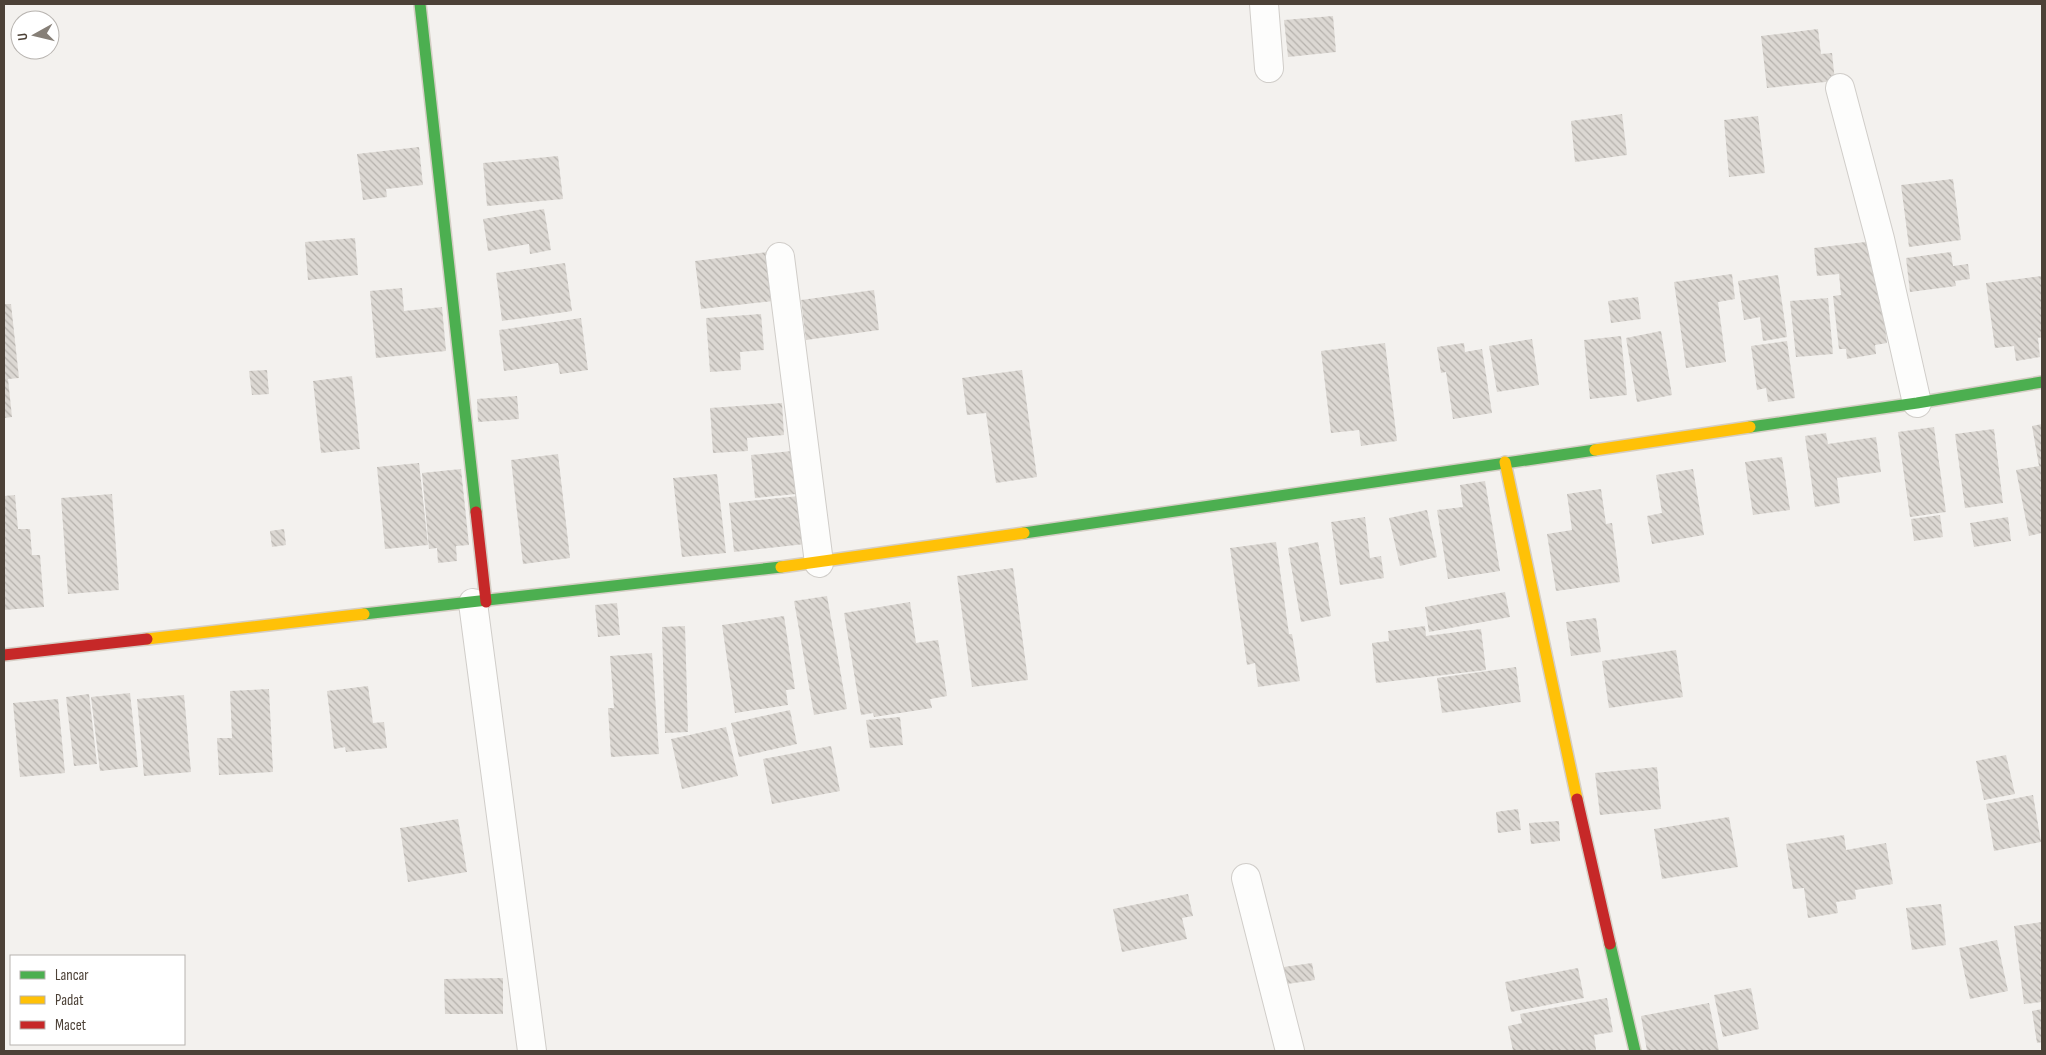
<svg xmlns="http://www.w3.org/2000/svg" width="2046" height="1055" font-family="'Sofia Sans Condensed',sans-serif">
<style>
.building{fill:url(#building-back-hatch)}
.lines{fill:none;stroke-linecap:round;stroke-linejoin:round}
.street-casing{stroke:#d0cdc9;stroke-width:30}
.fast-casing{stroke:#d5cec5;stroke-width:14}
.slow-casing{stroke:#d5cec5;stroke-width:14}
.jam-casing{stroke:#d5cec5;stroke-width:14}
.street{stroke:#fdfdfc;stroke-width:28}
.fast{stroke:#4caf50;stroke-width:11}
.slow{stroke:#ffc107;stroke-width:11}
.jam{stroke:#c62828;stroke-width:11}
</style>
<defs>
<pattern id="building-back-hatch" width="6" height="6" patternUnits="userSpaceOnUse" patternTransform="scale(1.25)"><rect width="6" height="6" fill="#dcd8d3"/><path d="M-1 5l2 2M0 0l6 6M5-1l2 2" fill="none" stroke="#b5b1ac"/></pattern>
</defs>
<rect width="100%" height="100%" fill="#f3f1ee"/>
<path class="building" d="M1333,16l3,36 -48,5 -4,-37z
M1818,29l3,25 11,-1 3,28 -68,7 -6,-52z
M1622,114l5,41 -52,7 -4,-41z
M1758,116l7,57 -36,4 -5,-57z
M419,147l4,38 -37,4 1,8 -24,3 -6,-46z
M558,156l5,43 -76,7 -4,-43z
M1953,179l8,61 -52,7 -8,-62z
M544,209l7,41 -21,4 -1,-10 -41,7 -5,-32z
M355,238l3,37 -50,5 -3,-38z
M1874,241l13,102 -12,2 1,9 -29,5 -1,-10h-7l-6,-53 8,-1 -2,-21 -22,2 -3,-28z
M767,252l6,49 -72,8 -6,-48z
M1951,252l2,14 15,-2 2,15 -15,2 1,5 -46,6 -4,-34z
M565,263l7,48 -70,10 -6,-48z
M1732,274l3,25 -17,3 8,60 -40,6 -12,-86z
M1778,275l9,62 -24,4 -3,-24 -16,3 -6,-39z
M2042,276v61l-4,1 2,19 -24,4 -2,-15 -19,2 -9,-65z
M402,288l2,23 38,-4 4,44 -70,7 -6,-67z
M874,290l5,40 -73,10 -5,-40z
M1638,297l3,22 -30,4 -3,-22z
M1828,298l5,56 -37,3 -6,-56z
M4,304h7l8,74 -11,1 4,38 -8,1z
M761,314l3,36 -24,2 1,18 -31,2 -4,-54z
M581,318l7,52 -28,4 -2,-11 -54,8 -5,-41z
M1661,331l11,64 -35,7 -11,-64z
M1621,336l6,59 -37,4 -6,-59z
M1532,339l7,46 -42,7 -8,-46z
M1787,341l8,57 -27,4 -2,-14 -9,2 -6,-44z
M1385,343l12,98 -36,5 -2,-16 -28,3 -10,-82z
M1464,343l1,9 17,-3 10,64 -39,6 -7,-47 -5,1 -4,-26z
M267,370l2,24 -17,1 -3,-24z
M1022,370l15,107 -41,6 -10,-70 -19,2 -5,-37z
M352,376l8,73 -39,4 -8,-72z
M517,396l2,23 -41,3 -1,-23z
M782,403l2,32 -37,3 1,13 -35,2 -3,-45z
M2042,424v109l-13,3 -13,-66 23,-4 -7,-40z
M1934,427l12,85 -36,5 -12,-85z
M1994,429l9,74 -38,5 -10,-74z
M1826,433l2,11 48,-7 5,35 -44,6 3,25 -25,4 -10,-71z
M792,451l4,43 -41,4 -4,-43z
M558,454l12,104 -47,6 -12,-104z
M1782,457l8,53 -37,5 -8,-53z
M419,463l9,82 -43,4 -8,-82z
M461,469l8,76 -13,1 1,15 -19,2 -1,-15 -8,1 -7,-76z
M1693,469l11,66 -52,9 -5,-28 15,-3 -6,-38z
M717,474l9,79 -44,4 -9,-79z
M1485,481l15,90 -52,8 -11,-69 26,-3 -3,-22z
M1601,489l5,35 6,-1 8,59 -64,9 -9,-57 25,-4 -5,-36z
M112,494l7,96 -51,4 -7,-96z
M15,495l3,34h12l2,26h8l4,52 -40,3v-114z
M799,496l6,48 -71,8 -5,-49z
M1427,510l10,47 -37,9 -11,-48z
M1940,515l3,22 -29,4 -3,-22z
M1365,517l5,41 11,-2 3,22 -44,7 -9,-63z
M2008,517l3,24 -37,6 -4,-24z
M284,529l2,16 -14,2 -2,-16z
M1276,542l13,92h3l8,47 -42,6 -3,-24 -8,2 -17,-117z
M1318,542l13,74 -30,6 -13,-74z
M1013,568l15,112 -56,7 -15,-111z
M1505,592l5,25 -81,15 -4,-25z
M827,596l20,113 -33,6 -20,-114z
M910,602l6,41 22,-3 9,56 -17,3 2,9 -58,9 -1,-4 -12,2 -17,-102z
M617,603l3,32 -22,2 -3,-32z
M784,616l11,73 -9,1 2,15 -53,8 -13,-88z
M1596,618l5,34 -30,4 -5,-34z
M685,626l3,106 -23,1 -3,-106z
M1425,626l1,10 55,-7 5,41 -110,13 -4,-40 17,-2 -1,-10z
M1676,650l7,47 -74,11 -7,-47z
M652,653l7,101 -48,3 -3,-49h6l-4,-52z
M1516,667l5,35 -79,11 -5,-35z
M368,686l5,37 11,-1 3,26 -41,4 -1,-5 -11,2 -7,-58z
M269,689l4,83 -54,3 -2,-37h15l-2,-47z
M130,693l8,74 -38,4 -9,-74z
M89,694l8,70 -23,2 -8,-69z
M184,695l7,77 -47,4 -7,-77z
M58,699l7,74 -45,4 -7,-74z
M790,710l7,34 -58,13 -8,-34z
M900,717l3,28 -33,3 -4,-28z
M726,727l12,49 -56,13 -11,-50z
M831,746l9,45 -68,13 -9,-45z
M2006,755l9,39 -31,6 -8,-39z
M1657,767l4,42 -61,6 -5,-42z
M2033,795l8,47 -47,9 -8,-47z
M1518,809l3,21 -23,3 -2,-21z
M1729,817l9,50 -76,12 -8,-50z
M458,819l9,53 -59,10 -8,-54z
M1559,821l1,20 -29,3 -2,-21z
M1844,835l2,15 40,-7 7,41 -38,6 1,9 -20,3 2,11 -30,5 -4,-30 -11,1 -7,-45z
M1188,894l5,22 -11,2 5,21 -65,13 -9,-43z
M1941,904l5,41 -34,5 -6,-42z
M2042,922v80l-18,2 -10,-78z
M1997,940l11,51 -38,8 -11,-51z
M1312,963l3,17 -35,5 -3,-17z
M1578,968l6,30 -73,14 -6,-30z
M503,978v36h-58l-1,-35z
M1751,988l8,41 -36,8 -9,-42z
M1607,998l6,34 -19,3 2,15 -83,1 -5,-25 14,-3 -2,-9z
M1709,1003l10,48h-72l-6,-35z
M2042,1009v33l-5,1 -5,-32z"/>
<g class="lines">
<g class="street-casing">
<path id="street" d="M1264,4l5,64
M1840,88l40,151 37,164
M780,257l39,306
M473,603l59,448
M1246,878l44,173"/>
</g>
<g class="fast-casing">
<path id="fast" d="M420,4l56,508
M1750,427l167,-24 125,-21
M1024,533l571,-83
M364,614l417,-47
M1610,944l25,107"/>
</g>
<g class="slow-casing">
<path id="slow" d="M1595,450l155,-23
M1505,462l72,337
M781,567l243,-34
M147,639l217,-25"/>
</g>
<g class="jam-casing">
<path id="jam" d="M476,512l10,90
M4,655l143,-16
M1577,799l33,145"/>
</g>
<use href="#street" class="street"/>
<use href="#fast" class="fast"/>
<use href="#slow" class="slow"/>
<use href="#jam" class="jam"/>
</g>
<rect width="2046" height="1055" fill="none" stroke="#4c4137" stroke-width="10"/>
<rect x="10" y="955" width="175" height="90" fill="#ffffff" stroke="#b7b3af"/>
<rect x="20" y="971" width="25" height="8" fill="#4caf50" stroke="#b7b3af"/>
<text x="55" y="980" font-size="15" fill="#4c4137">Lancar</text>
<rect x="20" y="996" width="25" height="8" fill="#ffc107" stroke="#b7b3af"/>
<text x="55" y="1005" font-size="15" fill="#4c4137">Padat</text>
<rect x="20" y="1021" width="25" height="8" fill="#c62828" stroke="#b7b3af"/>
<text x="55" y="1030" font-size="15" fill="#4c4137">Macet</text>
<g transform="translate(35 35) rotate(262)"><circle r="24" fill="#ffffff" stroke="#b7b3af"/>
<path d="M0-4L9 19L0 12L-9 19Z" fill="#867f77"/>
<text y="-8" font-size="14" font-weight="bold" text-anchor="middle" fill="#4c4137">U</text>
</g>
</svg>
